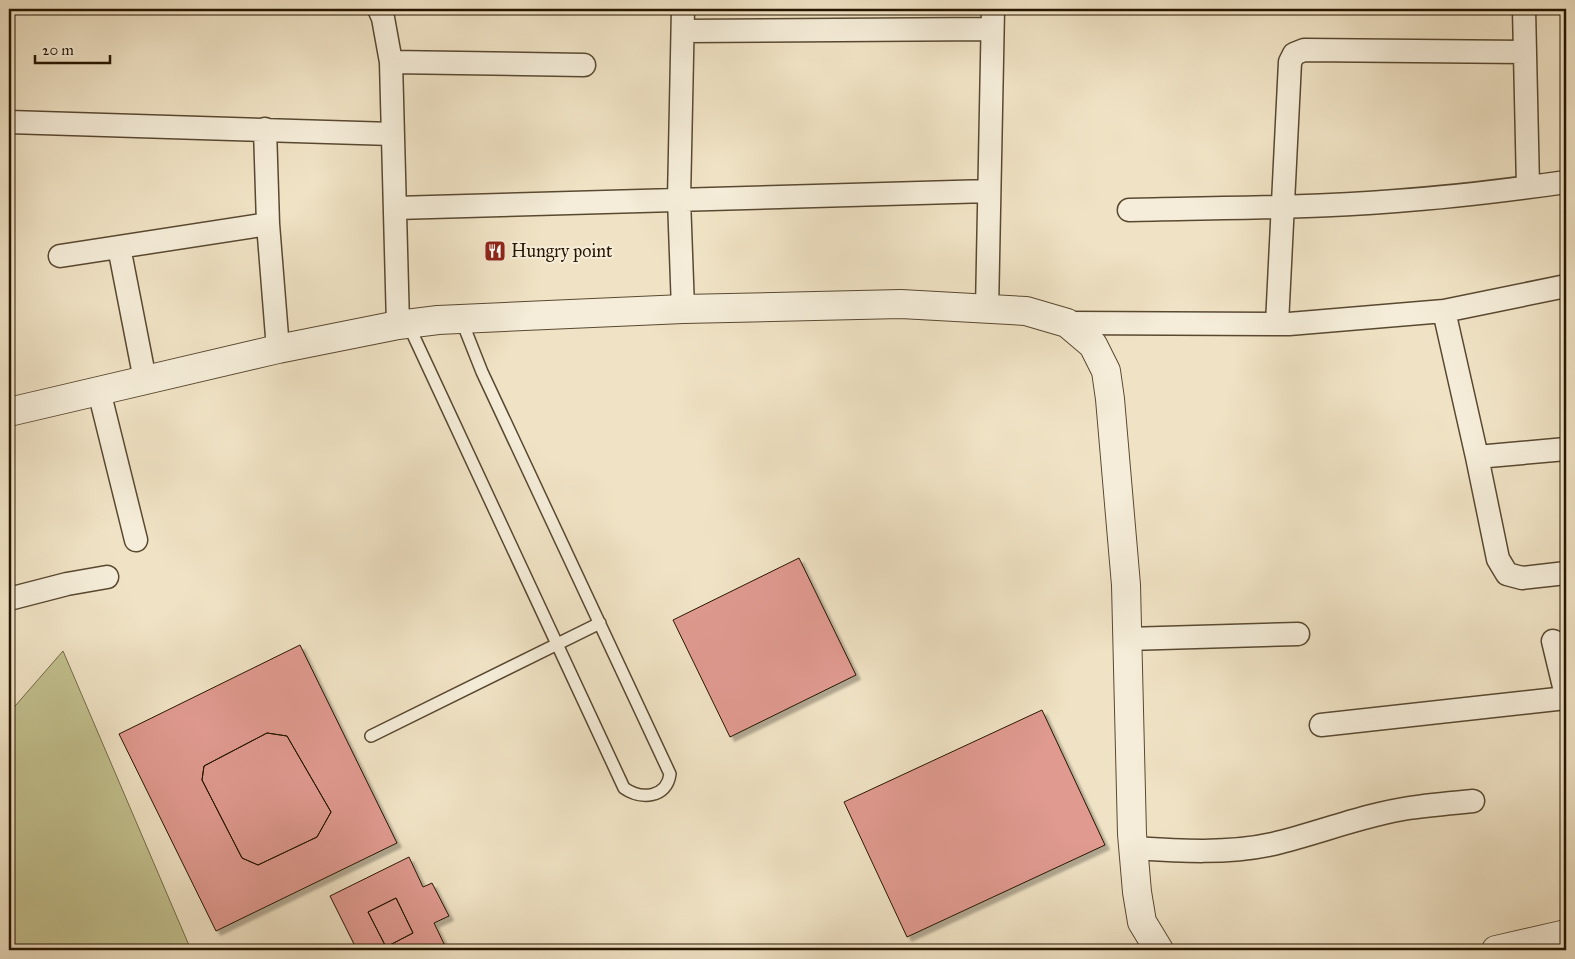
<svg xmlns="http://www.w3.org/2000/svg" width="1575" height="959" font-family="'IM FELL Great Primer',serif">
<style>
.green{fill:#c2c18f;stroke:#746c48}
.building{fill:#e09a90;stroke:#271600;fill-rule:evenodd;filter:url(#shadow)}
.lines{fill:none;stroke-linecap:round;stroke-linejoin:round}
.service-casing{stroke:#594931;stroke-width:14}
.minor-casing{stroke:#594931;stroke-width:25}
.tertiary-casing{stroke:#594931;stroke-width:30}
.service{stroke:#f5edd9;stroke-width:11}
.minor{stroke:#f5edd9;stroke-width:22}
.tertiary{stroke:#f5edd9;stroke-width:28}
.labels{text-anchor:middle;stroke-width:4;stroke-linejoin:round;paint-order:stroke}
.poi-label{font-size:18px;fill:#271600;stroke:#f5edd9;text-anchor:start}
</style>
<defs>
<filter id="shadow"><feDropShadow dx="4.5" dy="4.5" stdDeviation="1" flood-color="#0004"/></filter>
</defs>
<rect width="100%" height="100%" fill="#f0e3c5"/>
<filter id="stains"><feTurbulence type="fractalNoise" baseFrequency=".004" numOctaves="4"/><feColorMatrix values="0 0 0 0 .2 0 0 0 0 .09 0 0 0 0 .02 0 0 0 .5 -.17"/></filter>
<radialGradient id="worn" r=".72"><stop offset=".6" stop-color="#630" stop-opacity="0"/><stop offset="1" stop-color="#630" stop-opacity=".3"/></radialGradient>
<path class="green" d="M63,651l128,299h-182v-237z"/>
<path class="building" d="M799,558l57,117 -126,62 -57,-117z
M300,645l97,198 -181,88 -97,-197zM267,733l20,3 44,76 -14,25 -59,28 -16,-7 -40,-78 2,-14z
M1042,710l63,135 -198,92 -63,-135z
M267,733l20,3 44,76 -14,25 -59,28 -16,-7 -40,-78 2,-14z
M409,857l14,30 9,-4 17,33 -15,7 13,27h-90l-27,-54zM396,898l17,35 -27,14 -18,-35z
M396,898l17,35 -27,14 -18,-35z"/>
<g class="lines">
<g class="service-casing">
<path id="service" d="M408,324l216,464c17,12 43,10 46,-14l-188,-402 -21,-53
M371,736l229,-113"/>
</g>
<g class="minor-casing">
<path id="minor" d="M379,9l4,9 8,44 7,263
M1524,9l4,178
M683,31l309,-2
M391,62l193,3
M9,122l383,12
M265,129l3,95 10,125
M396,208l593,-17
M1129,210c89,-2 178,-2 267,-9 57,-4 114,-11 170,-19
M119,247l26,133
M60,256l208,-32
M683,309l-4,-110 4,-190
M987,310l6,-301
M1444,311l33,146 21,102 9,15 15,4 44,-5
M1067,323l222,1 155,-13 122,-25
M1277,324l13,-262 4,-8 10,-4 221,2
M99,391l37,149
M1477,457l89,-8
M9,599l58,-15 40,-7
M1127,639l171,-5
M1553,641l13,54
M1321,725l245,-27
M1134,848c46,3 94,6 139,-4 46,-11 90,-29 136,-36 21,-3 43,-5 64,-7"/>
</g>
<g class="tertiary-casing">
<path id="tertiary" d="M9,412l269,-63 120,-24 40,-5 245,-11 218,-5 125,7 41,12 26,22 13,26 4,28 16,186 6,249 5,58 5,30 17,28
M1496,950l70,-16"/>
</g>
<use href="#service" class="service"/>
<use href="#minor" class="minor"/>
<use href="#tertiary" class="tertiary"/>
</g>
<defs>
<g id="restaurant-square" transform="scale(1.125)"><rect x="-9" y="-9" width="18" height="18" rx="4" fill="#8f2418" stroke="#f5edd9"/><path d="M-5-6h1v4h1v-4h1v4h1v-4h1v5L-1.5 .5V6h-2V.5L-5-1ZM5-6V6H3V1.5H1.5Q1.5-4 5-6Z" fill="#fff"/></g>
</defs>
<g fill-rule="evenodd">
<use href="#restaurant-square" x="495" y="251"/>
</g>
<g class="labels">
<g class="poi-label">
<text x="511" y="257">Hungry point</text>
</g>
</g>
<rect width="1575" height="959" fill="none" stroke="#f0e3c5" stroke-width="30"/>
<rect x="10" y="10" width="1555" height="939" fill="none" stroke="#271600" stroke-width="2.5"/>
<rect x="15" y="15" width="1545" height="929" fill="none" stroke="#271600"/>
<path d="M35 55v8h75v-8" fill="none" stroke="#271600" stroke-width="2.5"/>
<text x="42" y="55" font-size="15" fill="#271600" stroke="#f5edd9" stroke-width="4" paint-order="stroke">20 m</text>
<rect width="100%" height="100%" filter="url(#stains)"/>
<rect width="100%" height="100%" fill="url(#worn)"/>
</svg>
